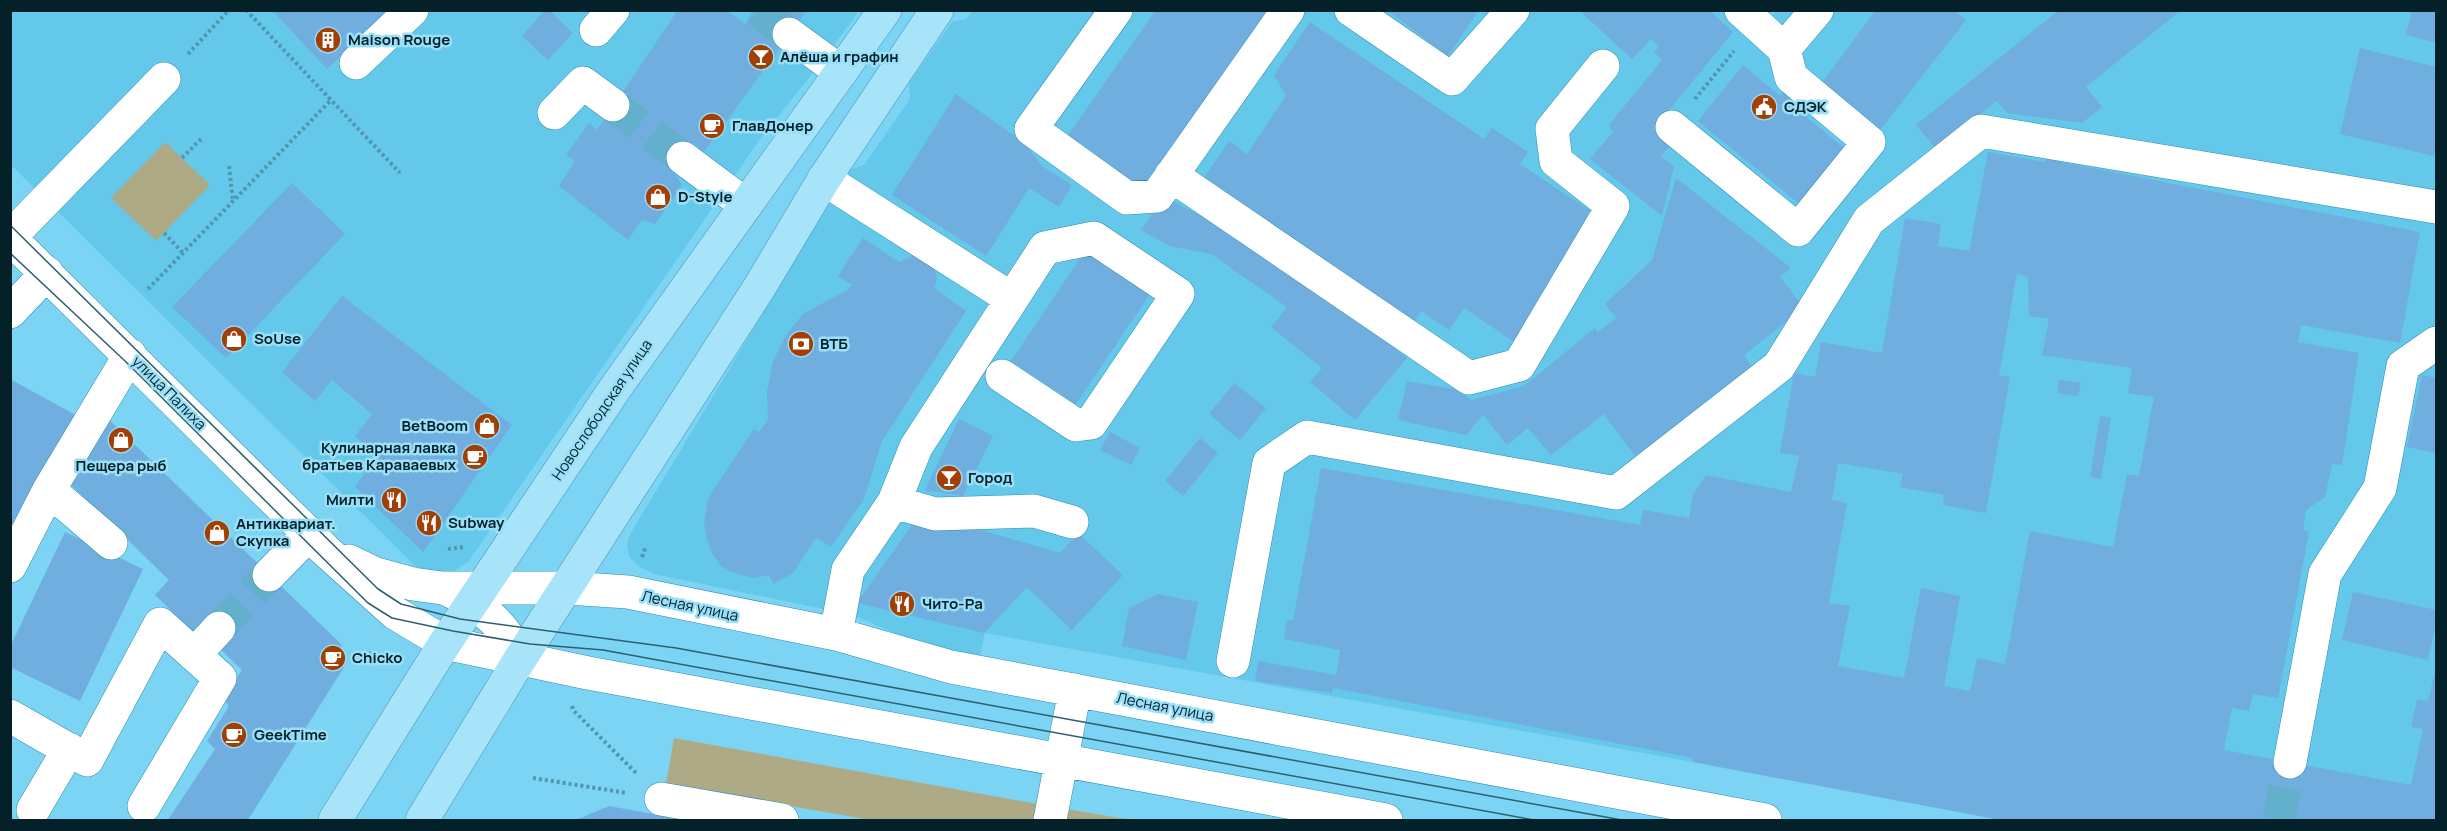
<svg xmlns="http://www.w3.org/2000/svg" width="2447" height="831" font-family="Manrope,sans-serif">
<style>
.built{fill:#63c8ea}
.green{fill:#adaa85}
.building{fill:#6faedf;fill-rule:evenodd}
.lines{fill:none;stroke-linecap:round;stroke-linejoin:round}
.minor-tunnel{stroke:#63b0cc;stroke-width:33;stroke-dasharray:33 16;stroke-linecap:butt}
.minor-casing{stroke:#2f8dac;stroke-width:34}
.major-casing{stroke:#4893ae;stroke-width:34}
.path{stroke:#5296ae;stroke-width:4;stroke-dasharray:3 3;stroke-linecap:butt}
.minor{stroke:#fff;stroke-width:33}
.major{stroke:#a7e3f9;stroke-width:33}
.tram{stroke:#2d5f6f;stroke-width:1.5}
.labels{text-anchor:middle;stroke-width:5;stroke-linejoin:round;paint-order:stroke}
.poi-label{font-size:15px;font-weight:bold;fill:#04212a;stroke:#9adff8;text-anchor:start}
.street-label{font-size:15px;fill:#04212a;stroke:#9adff8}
</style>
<rect width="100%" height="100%" fill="#7bd4f4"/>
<path class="built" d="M1764,10l7,7 6,-7 659,1v809h-435l-308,-58 -708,-129 -5,24 -54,-11 -74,-31 -198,-41 -16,-8 -9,-10 -2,-13 5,-12 217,-361 15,-5 46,-66 -1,-16 43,-61 14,-3 6,-8z
M10,11h849l-35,48 -64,80 -292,423 -20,13 -26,-5 -11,-8 -400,-397z"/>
<path class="green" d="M165,142l45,43 -54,56 -45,-43z
M674,738l369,67 -3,15h-170l-204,-36z
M1061,808l70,12h-72z"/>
<path class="building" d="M272,10h116l-61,59z
M545,10h4l24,23 -25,27 -26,-24z
M678,10h48l19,14 9,-14h53l-103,142 -10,-9 -21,28 9,14 -27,39 -13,-4 -14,20 -69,-54 16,-25 -9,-6 23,-32 8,7z
M1156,10h112l-79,112 6,4 -14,19 -6,-5 -35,51 -74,-53z
M1387,10h92l-31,46z
M1579,10h130l24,22 -80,98 18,14 -10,12 13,11 -12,49 -72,-57 23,-27 -4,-7 53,-65 -8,-7 5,-7 -8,-7 -19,20z
M1876,10h78l12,10 -86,110 -59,-46z
M2059,10h122l-95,77 16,20 -20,16 -75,-10 -10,-12 -61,48 -20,-24z
M2412,10h24v33l-30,-8z
M1310,22l174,117 8,-11 36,24 -8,12 72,48 -78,130 -50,-34 -15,22 -28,-19 -7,11 -211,-143 26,-38 18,13 39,-58 -12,-21z
M2360,48l76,19v78l-2,11 -94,-22z
M1743,65l37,31 4,-5 27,22 -4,5 41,33 -45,56 -105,-86z
M956,94l68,49 19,24 29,18 -13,22 -30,-19 -43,68 -94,-61z
M1988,152l57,10 1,-3 374,73 -20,111 -99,-18 -3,17 61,11 -17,112 -10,-1 -7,33 -19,13 -3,20 6,2 -31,166 -25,-4 -4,17 -17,-3 -8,42 187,35 12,-56 -12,-2 6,-27 11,1 8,-34v153h-435l-308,-58v-4l-360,-70 -1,5 -77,-12 3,-20 78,14 4,-25 -56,-11 3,-19 6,1 28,-153 319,57 3,-15 46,8 4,-24 13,-19 85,17 8,-36 -19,-3 14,-80 21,4 6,-35 61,11 23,-135 36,6 -3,22 31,5zM2017,273l11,4 1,39 20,3 -7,36 90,13 -4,25 26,4 -15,79 -12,-2 -14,73 -83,-16 -25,133 -28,-6 -7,33 -26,-5 16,-90 -39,-8 -17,90 -66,-12 12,-60 -21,-3 18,-100 -15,-3 6,-37 65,11 -3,13 44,8 -1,10 43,8 24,-136 -11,-2z
M1676,178l115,90 -11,9 24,31 -60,47 7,11 -116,90 -31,-42 -53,41 -23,-27 -21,17 -24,-30 -17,20 -68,-15 9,-39 52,9 12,10 53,-14 71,-58 3,4 18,-14 -11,-14 47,-44z
M292,183l53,51 -119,124 -54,-51z
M1165,197l61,32 135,91 46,38 -52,62 -45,-38 12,-14 -51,-41 16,-20 -76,-53 -41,-8 -29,-16z
M863,238l36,24 13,-6 7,-1 13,10 4,8 1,7 -3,8 32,23 -84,130 -18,58 -33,48 -15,-9 -23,35 -20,11 -4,-9 -16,3 -21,-6 -11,-6 -8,-11 -6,-15 -3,-17 3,-20 5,-11 42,-63 5,3 9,-13 -1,-28 6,-30 12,-24 18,-23 46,-25 3,-4 -14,-9z
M1085,251l65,43 -74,110 -65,-43z
M342,296l170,129 -89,127 -68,-65 22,-31 -22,-20 17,-22 -40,-34 -17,21 -33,-29z
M2422,375l14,3v75l-29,-6z
M10,379l71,39 -71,128z
M2059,380l22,3 -3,13 -21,-3z
M1234,383l32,25 -26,32 -31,-26z
M100,411l241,233 3,23 -96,153h-80l47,-71 -8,-8 22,-35 -6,-7 19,-29 -24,-23 -19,-10 -44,-42 14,-15 -104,-101z
M2100,416l11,2 -10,61 -11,-2z
M959,419l34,17 -30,60 -38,-6z
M1110,432l30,16 -9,17 -31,-15z
M1200,438l18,15 -35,43 -18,-15z
M914,522l63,7 83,24 18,-20 45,42 -51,55 -45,-43 -43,46 -127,-30z
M65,532l78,37 -63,132 -70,-34v-20z
M2353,592l83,18v13l-8,37 -86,-20z
M1158,594l40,8 -12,58 -64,-14 7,-38z
M609,806l71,13v1h-104z"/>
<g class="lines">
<path class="minor-tunnel" d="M758,10l31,24
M613,105l70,53
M219,628l50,-53
M2279,820l11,-58"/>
<g class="minor-casing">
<path id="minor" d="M1116,10l-85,119 96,69 30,-2 131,-186
M1351,10l101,69 61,-69
M596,30l17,-20
M789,34l52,38
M1784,49l33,-39
M356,63l56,-53
M554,113l29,-30 30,22
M1672,127l126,103 71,-88 -78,-65 -7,-28 -43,-39
M683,158l63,47
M1171,175l298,203 50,-13 94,-159 -57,-45 -4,-32 51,-63
M824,179l188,120 -96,148 -22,55 -46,68 -12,64
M10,237l154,-158
M10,238l315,312 70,63 50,30 143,30 798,147
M10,312l37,-39
M1002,376l74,49 15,-2 87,-129 -84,-56 -49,10 -33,51
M49,490l62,53
M894,502l41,12 99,-3 38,11
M349,561l27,13 37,10 29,4h125l61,4 208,42 115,33 814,153
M10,566l39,-76 81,-135
M269,575l41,-42
M448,590c32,14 58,35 72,69
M194,655l25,-27
M1233,661l36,-198 38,-26 309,56 163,-127 90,-146 112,-89 455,76
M10,716l77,44 73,-136 60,54 -76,128
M2290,762l35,-188 55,-86 23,-122 33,-23
M661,799l121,21
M33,810l36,-61
M1050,820l25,-130"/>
</g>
<g class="major-casing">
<path id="major" d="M335,820l110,-177 169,-253 271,-380
M422,820l98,-161 239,-371 65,-109 113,-169"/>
</g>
<path class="path" d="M246,10l154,163
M188,54l41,-44
M1695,99l39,-48
M182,158l19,-19
M229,166l4,34
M164,233l19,20
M148,289l183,-189
M448,549l16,-2
M642,557l4,-11
M367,658l4,-6
M572,706l1,4 64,64
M533,778l94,15"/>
<use href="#minor" class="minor"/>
<use href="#major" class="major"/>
<path class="tram" d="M10,225l368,364 23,15 59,15 216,29 946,172
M10,253l115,108 243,242 24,15 61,13 77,13 73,6 931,170"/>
</g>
<defs>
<g id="building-disc" transform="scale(1.35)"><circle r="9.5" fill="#a23f04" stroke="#9adff8"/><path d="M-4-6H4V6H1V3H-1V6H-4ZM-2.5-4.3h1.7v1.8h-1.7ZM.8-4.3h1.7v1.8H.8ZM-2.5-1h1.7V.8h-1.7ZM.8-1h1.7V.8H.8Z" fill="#fff"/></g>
<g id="bar-disc" transform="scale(1.35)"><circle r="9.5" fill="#a23f04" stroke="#9adff8"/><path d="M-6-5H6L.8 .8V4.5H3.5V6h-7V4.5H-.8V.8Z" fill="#fff"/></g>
<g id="civic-disc" transform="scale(1.35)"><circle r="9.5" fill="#a23f04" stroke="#9adff8"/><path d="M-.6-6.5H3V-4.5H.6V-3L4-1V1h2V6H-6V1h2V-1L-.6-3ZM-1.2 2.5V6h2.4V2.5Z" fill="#fff"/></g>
<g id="cafe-disc" transform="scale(1.35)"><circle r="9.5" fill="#a23f04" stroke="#9adff8"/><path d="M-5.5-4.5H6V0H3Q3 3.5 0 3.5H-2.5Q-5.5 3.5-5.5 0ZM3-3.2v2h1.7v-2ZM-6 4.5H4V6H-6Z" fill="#fff"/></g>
<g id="shop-disc" transform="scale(1.35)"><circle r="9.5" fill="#a23f04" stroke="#9adff8"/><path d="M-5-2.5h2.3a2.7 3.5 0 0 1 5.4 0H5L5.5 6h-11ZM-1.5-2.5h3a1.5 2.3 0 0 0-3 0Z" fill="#fff"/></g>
<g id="bank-disc" transform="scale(1.35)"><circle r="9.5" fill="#a23f04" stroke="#9adff8"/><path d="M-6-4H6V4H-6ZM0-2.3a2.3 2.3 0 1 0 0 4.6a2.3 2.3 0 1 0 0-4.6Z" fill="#fff"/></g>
<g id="restaurant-disc" transform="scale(1.35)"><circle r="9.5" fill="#a23f04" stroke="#9adff8"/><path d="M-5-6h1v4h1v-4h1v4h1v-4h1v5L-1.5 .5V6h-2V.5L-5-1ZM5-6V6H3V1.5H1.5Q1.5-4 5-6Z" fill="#fff"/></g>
</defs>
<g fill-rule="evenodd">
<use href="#building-disc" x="328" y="40"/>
<use href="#bar-disc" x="761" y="57"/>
<use href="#civic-disc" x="1764" y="107"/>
<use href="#cafe-disc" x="712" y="126"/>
<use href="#shop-disc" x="658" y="197"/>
<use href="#shop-disc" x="234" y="339"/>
<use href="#bank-disc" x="801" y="344"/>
<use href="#shop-disc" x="487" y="426"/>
<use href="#shop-disc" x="121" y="440"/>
<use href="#cafe-disc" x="475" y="457"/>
<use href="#bar-disc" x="949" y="478"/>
<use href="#restaurant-disc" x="394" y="500"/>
<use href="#restaurant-disc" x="429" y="523"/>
<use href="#shop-disc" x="217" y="533"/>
<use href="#restaurant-disc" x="902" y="604"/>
<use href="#cafe-disc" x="333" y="658"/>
<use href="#cafe-disc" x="234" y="735"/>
</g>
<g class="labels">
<g class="poi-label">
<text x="348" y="45">Maison Rouge</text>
<text x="780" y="62">Алёша и графин</text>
<text x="1784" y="112">СДЭК</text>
<text x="732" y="131">ГлавДонер</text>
<text x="678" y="202">D-Style</text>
<text x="254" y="344">SoUse</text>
<text x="820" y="349">ВТБ</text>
<text x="468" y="431" text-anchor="end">BetBoom</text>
<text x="456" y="453" text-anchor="end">Кулинарная лавка<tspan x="456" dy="17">братьев Караваевых</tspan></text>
<text x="121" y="471" text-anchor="middle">Пещера рыб</text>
<text x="968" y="483">Город</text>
<text x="374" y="505" text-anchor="end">Милти</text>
<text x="448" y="528">Subway</text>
<text x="236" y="529">Антиквариат.<tspan x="236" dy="17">Скупка</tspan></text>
<text x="922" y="609">Чито-Ра</text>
<text x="352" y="663">Chicko</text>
<text x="254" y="740">GeekTime</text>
</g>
<g class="street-label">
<text transform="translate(169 393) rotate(45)" y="5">улица Палиха</text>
<text transform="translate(602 410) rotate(-56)" y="5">Новослободская улица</text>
<text transform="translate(690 606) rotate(12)" y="5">Лесная улица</text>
<text transform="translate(1165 707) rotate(11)" y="5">Лесная улица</text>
</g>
</g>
<rect width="2447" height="831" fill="none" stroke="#04212a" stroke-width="24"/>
</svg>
